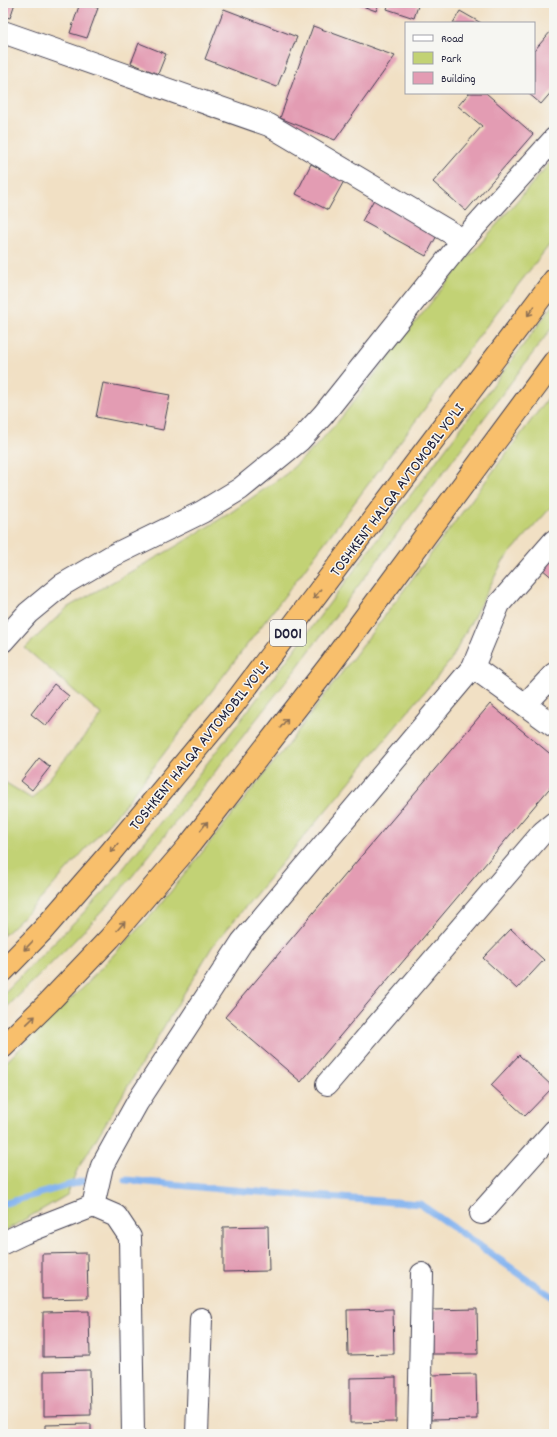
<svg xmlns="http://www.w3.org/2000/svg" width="557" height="1437" font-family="Dekko,sans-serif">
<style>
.green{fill:#c2d274;stroke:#727a58}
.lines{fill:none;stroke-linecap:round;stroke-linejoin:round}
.stream{stroke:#86b5f0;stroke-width:7}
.building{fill:#e39cb3}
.street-casing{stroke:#413e50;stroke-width:24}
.highway-casing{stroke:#413e50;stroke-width:24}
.street{stroke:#fff;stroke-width:22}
.highway{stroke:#f8bf6c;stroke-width:22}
.oneway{stroke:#8d7054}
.labels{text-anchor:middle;stroke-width:3;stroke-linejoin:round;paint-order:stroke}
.shield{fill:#f6f6f2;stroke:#626272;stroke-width:1}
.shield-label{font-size:15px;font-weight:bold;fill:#22223b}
.street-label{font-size:16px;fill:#22223b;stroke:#f6f6f2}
</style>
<rect width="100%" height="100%" fill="#f6f6f2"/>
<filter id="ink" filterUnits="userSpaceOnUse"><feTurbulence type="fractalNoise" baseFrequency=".025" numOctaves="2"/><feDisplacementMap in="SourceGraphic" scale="8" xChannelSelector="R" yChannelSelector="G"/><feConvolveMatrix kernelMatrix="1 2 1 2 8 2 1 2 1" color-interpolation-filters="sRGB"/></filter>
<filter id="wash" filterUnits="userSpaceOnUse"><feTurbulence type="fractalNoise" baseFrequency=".012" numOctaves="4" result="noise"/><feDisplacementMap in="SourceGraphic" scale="16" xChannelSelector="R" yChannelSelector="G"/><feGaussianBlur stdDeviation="0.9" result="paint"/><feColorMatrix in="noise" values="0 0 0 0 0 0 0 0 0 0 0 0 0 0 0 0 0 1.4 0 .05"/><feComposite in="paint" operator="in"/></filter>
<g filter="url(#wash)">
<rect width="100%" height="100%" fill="#f1e0c4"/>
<path class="green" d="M554,158v81l-57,73 -208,278 -166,217 -83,93 -37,36v-155l29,18 70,-84 -77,-67 43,-41 105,-59 57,-35 56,-39 29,-27 26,-29 102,-131z
M554,304v21l-262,349 -141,179 -38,47 -40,42 -70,69v-17l103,-104 85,-106 93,-120z
M554,390v114l-51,57 -52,99 -239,287 -125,207 -10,16 -10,25 -64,37v-167l83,-81 70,-74 127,-159z"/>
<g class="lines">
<path class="stream" d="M126,1180l94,9 200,15 134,94
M3,1204l80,-23"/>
</g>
<g id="blocks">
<path class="building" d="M3,3h12l-5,15 -7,-2z
M80,3h4l14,5 -11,30 -17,-5z
M354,3h25l-3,8z
M389,3h30l-5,15 -27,-9z
M224,9l73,28 -20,50 -72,-28z
M460,11l21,12h-28z
M313,26l82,30 -60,84 -55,-22z
M551,31l3,2v56l-13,15 -13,-11h6v-42z
M139,43l27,11 -8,20 -27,-11z
M469,93h17l47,41 -67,77 -33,-29 49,-56 -24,-20z
M311,164l33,17 -16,29 -32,-16z
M377,194l64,34 -15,28 -64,-35z
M103,383l67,12 -7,35 -67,-13z
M554,555v24l-12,-10z
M54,684l15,12 -23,30 -15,-12z
M490,704l64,53v26l-253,299 -76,-65z
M39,758l11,9 -18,23 -11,-9z
M511,929l33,31 -27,29 -34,-31z
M519,1055l34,32 -28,29 -34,-31z
M268,1226l1,45 -46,1v-45z
M87,1253l1,45 -46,1v-45z
M393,1309l1,45 -46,1 -1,-45z
M477,1309l1,45h-46l-1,-44z
M89,1311l1,45 -47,1v-45z
M90,1370l1,45 -47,1v-45z
M476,1374l1,45 -46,1v-45z
M396,1377v45l-46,1v-45z
M91,1424v10h-46v-9z"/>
</g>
</g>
<g filter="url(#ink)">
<use href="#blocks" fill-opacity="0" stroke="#413e50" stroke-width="1"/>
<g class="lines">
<g class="street-casing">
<path id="street" d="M3,32l266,93 194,115
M3,641l25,-28 34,-28 48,-28 92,-45 38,-23 59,-48 24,-26 140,-175 91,-101
M473,667l81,59
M525,705l29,-31
M327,1084l216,-252 11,-9
M93,1206l9,-40 35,-63 105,-161 231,-275 26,-63 55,-63
M481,1213l73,-82
M3,1243l21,-10 69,-27 23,10 14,21 3,197
M197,1434l4,-115
M419,1434l3,-160"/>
</g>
<g class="highway-casing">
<path id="highway" d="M3,971l39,-40 68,-78 123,-148 321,-425
M3,1047l46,-45 61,-64 77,-90 142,-182 225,-304"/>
</g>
<use href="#street" class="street"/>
<use href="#highway" class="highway"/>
</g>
<defs><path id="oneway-shaft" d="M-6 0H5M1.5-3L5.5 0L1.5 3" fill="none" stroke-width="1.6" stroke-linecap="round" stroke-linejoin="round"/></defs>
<g class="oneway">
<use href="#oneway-shaft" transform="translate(531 311) rotate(127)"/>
<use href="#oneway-shaft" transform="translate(317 594) rotate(127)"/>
<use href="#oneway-shaft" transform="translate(284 723) rotate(-52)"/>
<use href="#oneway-shaft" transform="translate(204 826) rotate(-52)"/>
<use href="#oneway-shaft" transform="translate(114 848) rotate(130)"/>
<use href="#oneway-shaft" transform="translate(121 926) rotate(-48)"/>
<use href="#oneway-shaft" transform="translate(28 946) rotate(134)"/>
<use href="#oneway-shaft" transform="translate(31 1020) rotate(-44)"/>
</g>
</g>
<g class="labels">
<rect class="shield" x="270" y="620" width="36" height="26" rx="3"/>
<g class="shield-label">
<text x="288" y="638">D001</text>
</g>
<g class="street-label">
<text transform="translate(396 489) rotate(-53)" y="6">TOSHKENT HALQA AVTOMOBIL YO'LI</text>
<text transform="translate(198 745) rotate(-51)" y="6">TOSHKENT HALQA AVTOMOBIL YO'LI</text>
</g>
</g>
<rect width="557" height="1437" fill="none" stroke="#f6f6f2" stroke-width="16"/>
<rect x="405" y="22" width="130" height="72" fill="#f6f6f2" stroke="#a1a1a9"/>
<rect x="413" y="35" width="20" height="6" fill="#ffffff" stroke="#a1a1a9"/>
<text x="441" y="42" font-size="12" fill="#22223b">Road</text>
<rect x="413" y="52" width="20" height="12" fill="#c2d274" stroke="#a1a1a9"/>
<text x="441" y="62" font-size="12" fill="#22223b">Park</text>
<rect x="413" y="72" width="20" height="12" fill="#e39cb3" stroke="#a1a1a9"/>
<text x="441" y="82" font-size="12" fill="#22223b">Building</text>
</svg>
